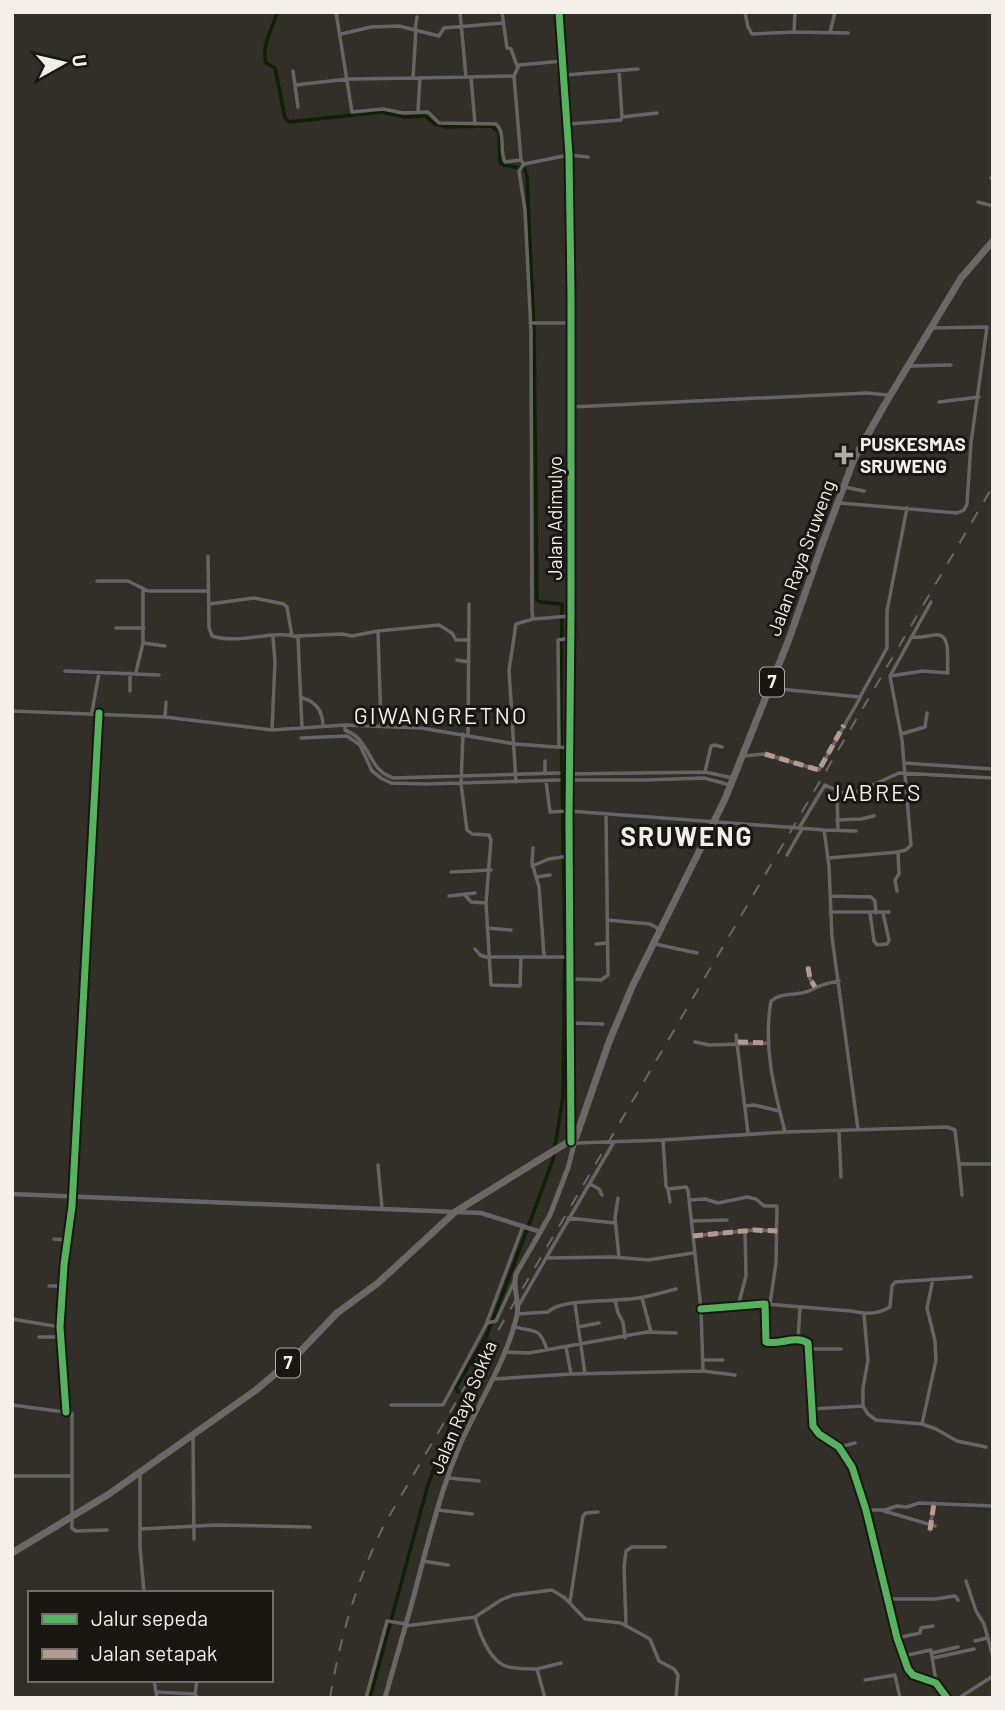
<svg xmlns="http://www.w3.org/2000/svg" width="1005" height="1710" font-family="Barlow,sans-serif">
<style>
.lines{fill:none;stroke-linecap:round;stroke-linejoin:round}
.canal{stroke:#0f2005;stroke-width:3.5}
.minor{stroke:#676563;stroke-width:3.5}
.tertiary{stroke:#676563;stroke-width:4.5}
.secondary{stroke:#696864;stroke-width:5}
.trunk{stroke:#6b6865;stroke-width:7}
.rail{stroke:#6a6864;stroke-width:2;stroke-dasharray:12 12;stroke-linecap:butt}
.quiet{stroke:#b69a8f;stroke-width:5;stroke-dasharray:10 5;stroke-linecap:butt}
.cycleway-casing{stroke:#1a1713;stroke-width:11}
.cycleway{stroke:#56b35d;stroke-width:7}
.poi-dot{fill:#afaba5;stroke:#1a1713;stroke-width:2.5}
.labels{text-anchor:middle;stroke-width:6;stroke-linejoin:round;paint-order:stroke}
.shield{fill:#1a1713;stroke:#b2aea8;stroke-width:2}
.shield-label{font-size:18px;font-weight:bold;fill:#f3efe8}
.poi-label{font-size:19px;font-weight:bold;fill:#f3efe8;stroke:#1a1713;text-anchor:start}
.street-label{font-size:19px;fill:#f3efe8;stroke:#1a1713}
.quarter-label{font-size:23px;letter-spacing:2px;fill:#f3efe8;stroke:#1a1713}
.district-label{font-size:26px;font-weight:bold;letter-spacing:2px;fill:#f3efe8;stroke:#1a1713}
</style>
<rect width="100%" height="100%" fill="#322e28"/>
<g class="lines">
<path class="canal" d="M277,12c-4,17 -16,32 -11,51l9,5 10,50 4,4 93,-10 23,5 20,-1 10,8 12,3 44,-1 8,6 1,30 4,3 21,4 2,7 7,155 3,269 4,2 21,2 -1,104 4,237 -2,152 -10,62 -20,55 -46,121 -31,52 2,5
M370,1698l57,-210 14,-40 22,-52"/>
<path class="minor" d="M336,12l16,100 31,-3 20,4 25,-1 11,11 57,1c10,9 3,26 9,38l16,-2
M460,12l6,65
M502,12l5,36 4,1 6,17
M745,12l3,15 4,7 42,-2 54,1
M415,29l2,-12
M794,32l1,-20
M830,33l5,-21
M341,34l30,-7 28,-1 40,10 5,-8 59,-5
M563,61l-44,4 -5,11 7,84 3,4 -5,7 6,39 6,121 1,280 1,8 38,-3
M619,70l3,47
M293,71l5,36
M565,75l73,-6
M471,77l4,47
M413,78l3,-49
M295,85l53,-6 72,-1
M418,111l2,-33 94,-2
M568,124l53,-4 1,-3 35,-4
M524,164l45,-9 19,2
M991,178l2,1
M978,202l15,4
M530,323h41
M910,366l41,-1
M939,402l40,-5
M571,407l296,-14 21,2
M862,446l37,3
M844,487l20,4
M840,503l117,10 7,-3 3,-6 4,-61 16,-116 -56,1
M208,556l1,72 3,8c27,9 62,-7 86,1l4,91
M97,581h31l20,10h60
M209,604l45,-6 30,6 3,3 5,29
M116,628h28
M378,631l61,-6 13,8 4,7h13
M298,636l44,-2 10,2 26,-5 3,95
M143,643l22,3
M457,660l12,2
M65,671l94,4
M136,672l7,-29v-54
M890,676l33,-5 25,2c-2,-12 5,-41 -14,-38 -8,1 -14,3 -23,2
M770,688l90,9 27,-49v-37l20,-103
M130,691v-18
M302,698c14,3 21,14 21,28
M12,711l153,6 107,13 73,-5 76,3 94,16 55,4
M92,712l7,-39
M165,717l1,-15
M345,725v5c28,11 21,40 49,48l165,-5
M272,729l3,-67 -2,-25
M463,734l-2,50 6,46 5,4 17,1 2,5 -5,63 5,82 29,1 1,-29
M901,734l24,-7 2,-14
M468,735l1,-131
M301,738l46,-2 13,9 12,26 9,7 10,5 35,1 133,-4
M559,747l-1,-107 13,-2
M744,756l21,-2 54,16 41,-72
M545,761v13
M904,763l89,6
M705,772l6,-26 4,-1 7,2
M569,774l136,-2 28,6
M569,780h77l58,-2 26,7
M546,781l4,31 19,-1 230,17 26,-43 18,8 10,1 46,-21 94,5
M516,782l-7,-112 7,-46 17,-5
M837,791l1,39
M837,820l24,-1 13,-3
M799,828l25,2 5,36 3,71 26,192
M824,830l32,1
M533,848l-1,15 7,24 5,69
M787,855l15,-26
M829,858l69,-6 8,-2 5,-5 -9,-105 -12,-64 41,-74
M532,866l17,-7 20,-3
M451,872l40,-2
M536,877l14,-2
M897,891l-2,-11 4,-6 -1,-22
M465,895l6,7 15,1
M449,896l26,-3
M830,896l41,1 4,4 1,12
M830,912h59
M870,913l4,28 3,4 10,-1 2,-4 -6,-27
M607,920l43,4 9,5
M487,928l24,2
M596,944l11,-1
M655,944l42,9
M475,949l5,6 6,2h84
M808,967l2,12 5,8
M571,979l30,1 7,-5 -2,-161
M571,1023l32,1
M736,1035l12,98
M695,1042l14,3 59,-2
M745,1106l9,-1 25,6
M839,1131l2,46
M785,1132c-11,-43 -22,-86 -14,-131 11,-10 27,-4 40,-11 9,-5 16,-7 28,-9
M576,1143l87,-3 122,-8 162,-5 8,3 4,34h34
M959,1164l3,31
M378,1165l4,43
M590,1184l9,5 3,6
M668,1189l2,13
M618,1198l-3,20 4,39
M690,1200l15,-1 13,4 29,-6 9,2 8,7h13l-1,57 -6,41
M568,1218l47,5
M692,1221l35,-1
M693,1236l61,-6 23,1
M54,1239l14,1
M546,1258l68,-116
M49,1286h14
M642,1298l9,34
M615,1300l3,13 5,9 2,16
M575,1304l10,70
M765,1304l86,7c14,3 26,4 39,-4l2,-21 3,-4 76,-5
M519,1305l27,-47 67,-1 35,3 45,-7
M738,1306l8,-30 -1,-45
M701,1309l64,-5 1,38c14,3 30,-7 42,1l5,83 6,8 20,13 13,20 14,43 31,128 11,31 5,6 23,8 11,15
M517,1314l31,-2c14,-15 73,-9 96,-15 10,-2 21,-5 32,-8
M12,1319l48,8
M487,1322l36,-96
M513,1326c20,8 26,-2 34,24
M578,1327l21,-4
M39,1337h22
M798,1340l2,-33
M566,1347l5,27
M809,1349h32
M505,1352l24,1 118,-21 29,1
M703,1360h20
M703,1371l32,4
M494,1379l77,-5 132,-3 -2,-62 -13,-119 -2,-3 -18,2 -2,-3 -3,-46
M12,1405l60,8v115l4,3 31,-1
M391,1405h52l44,-82 9,-2 18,-39
M863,1406l5,8 8,6 46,4 14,5 21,12 29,6
M811,1409l52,-3v-18l5,-28 -4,-45
M66,1412l-6,-85 4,-62 8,-59 27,-493
M922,1424l14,-64 -1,-19 -8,-33 6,-29
M193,1436l1,103
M839,1447l16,-4
M140,1473v74l4,46
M12,1476h59
M449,1478l30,3
M438,1510l34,4
M866,1510h19l12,-4 10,1 12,-4 74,3
M884,1511l51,15
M140,1529l77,-4 93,2
M930,1530l4,-27
M423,1561l25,4
M966,1581l10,30 8,13 9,33
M889,1599h46l20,-3 3,4
M570,1602l13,-86 3,-3 12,-1
M475,1617l26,-17 12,-5 39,-5 13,8 20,21 36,4 29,16 9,22 15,8 4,6 -2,23
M626,1624l-2,-57 2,-16 6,-4h33
M405,1626l70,-9c4,15 13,40 28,48 10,5 24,3 34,4l8,29
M897,1638l23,-5 1,-5 12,-2
M975,1641l12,-3
M932,1653l26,-6
M903,1656l28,-6 5,32
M933,1658l41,-9
M993,1664v2
M537,1669l24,-6
M154,1680l3,18
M865,1680l30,-5 5,23
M156,1692l39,2 3,4
M195,1694l2,-14
M366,1698l21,-77 19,3
M959,1698l34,-22"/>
<path class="tertiary" d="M559,12l10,143 2,137v324l-2,202 2,323
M12,1194l469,19 60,19"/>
<path class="secondary" d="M385,1698c11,-40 23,-79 33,-118 12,-45 23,-90 41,-133 19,-44 47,-84 58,-132 3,-15 -5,-27 -1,-41l34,-59 18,-47 8,-31"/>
<path class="trunk" d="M12,1553l97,-59 147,-104 39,-33 42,-44 41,-30 77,-71 121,-75 33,-95 23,-55 93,-188 64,-160 34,-97 31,-83 31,-55 76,-126 32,-37"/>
<path class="rail" d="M330,1698c10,-61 27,-118 54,-173l609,-1039"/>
<path class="quiet" d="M765,754l54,16 25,-45
M808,967l2,12 5,8
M738,1042l30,1
M693,1236l61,-6 23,1
M930,1530l4,-27"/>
<g class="cycleway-casing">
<path id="cycleway" d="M559,12l10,143 2,137v324l-2,202 2,324
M701,1309l64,-5 1,38c14,3 30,-7 42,1l5,83 6,8 20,13 13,20 14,43 31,128 11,31 5,6 23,8 11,15
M66,1412l-6,-85 4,-62 8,-59 27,-493"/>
</g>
<use href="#cycleway" class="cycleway"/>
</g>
<path class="poi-dot" d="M840.5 444.5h7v7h7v7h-7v7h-7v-7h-7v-7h7z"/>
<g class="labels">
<g class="shield">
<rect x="760" y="667.5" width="24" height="29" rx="5"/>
<rect x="276" y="1348.5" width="24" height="29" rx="5"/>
</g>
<g class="shield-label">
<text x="772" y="688">7</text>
<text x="288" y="1369">7</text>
</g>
<g class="poi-label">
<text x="860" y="451">PUSKESMAS<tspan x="860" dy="22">SRUWENG</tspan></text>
</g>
<g class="street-label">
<text transform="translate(555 518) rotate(-90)" y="7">Jalan Adimulyo</text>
<text transform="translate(801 558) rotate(-70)" y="7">Jalan Raya Sruweng</text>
<text transform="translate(463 1407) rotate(-67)" y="7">Jalan Raya Sokka</text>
</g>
<g class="quarter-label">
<text x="441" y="724">GIWANGRETNO</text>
<text x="875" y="801">JABRES</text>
</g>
<g class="district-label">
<text x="687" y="846">SRUWENG</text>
</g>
</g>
<rect width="1005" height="1710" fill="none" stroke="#f3efe8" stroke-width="28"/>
<rect x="28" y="1591" width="245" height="91" fill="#1a1713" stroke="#716d68" stroke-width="2"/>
<rect x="42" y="1614" width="35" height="10" fill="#56b35d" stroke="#716d68" stroke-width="2"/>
<text x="91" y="1626" font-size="21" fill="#f3efe8">Jalur sepeda</text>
<rect x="42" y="1649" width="35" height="10" fill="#b69a8f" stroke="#716d68" stroke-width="2"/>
<text x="91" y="1661" font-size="21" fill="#f3efe8">Jalan setapak</text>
<g transform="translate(63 63) rotate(82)" stroke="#1a1713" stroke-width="5" paint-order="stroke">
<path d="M0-5L12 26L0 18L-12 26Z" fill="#f3efe8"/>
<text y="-10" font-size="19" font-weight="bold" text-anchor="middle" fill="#f3efe8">U</text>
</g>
</svg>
